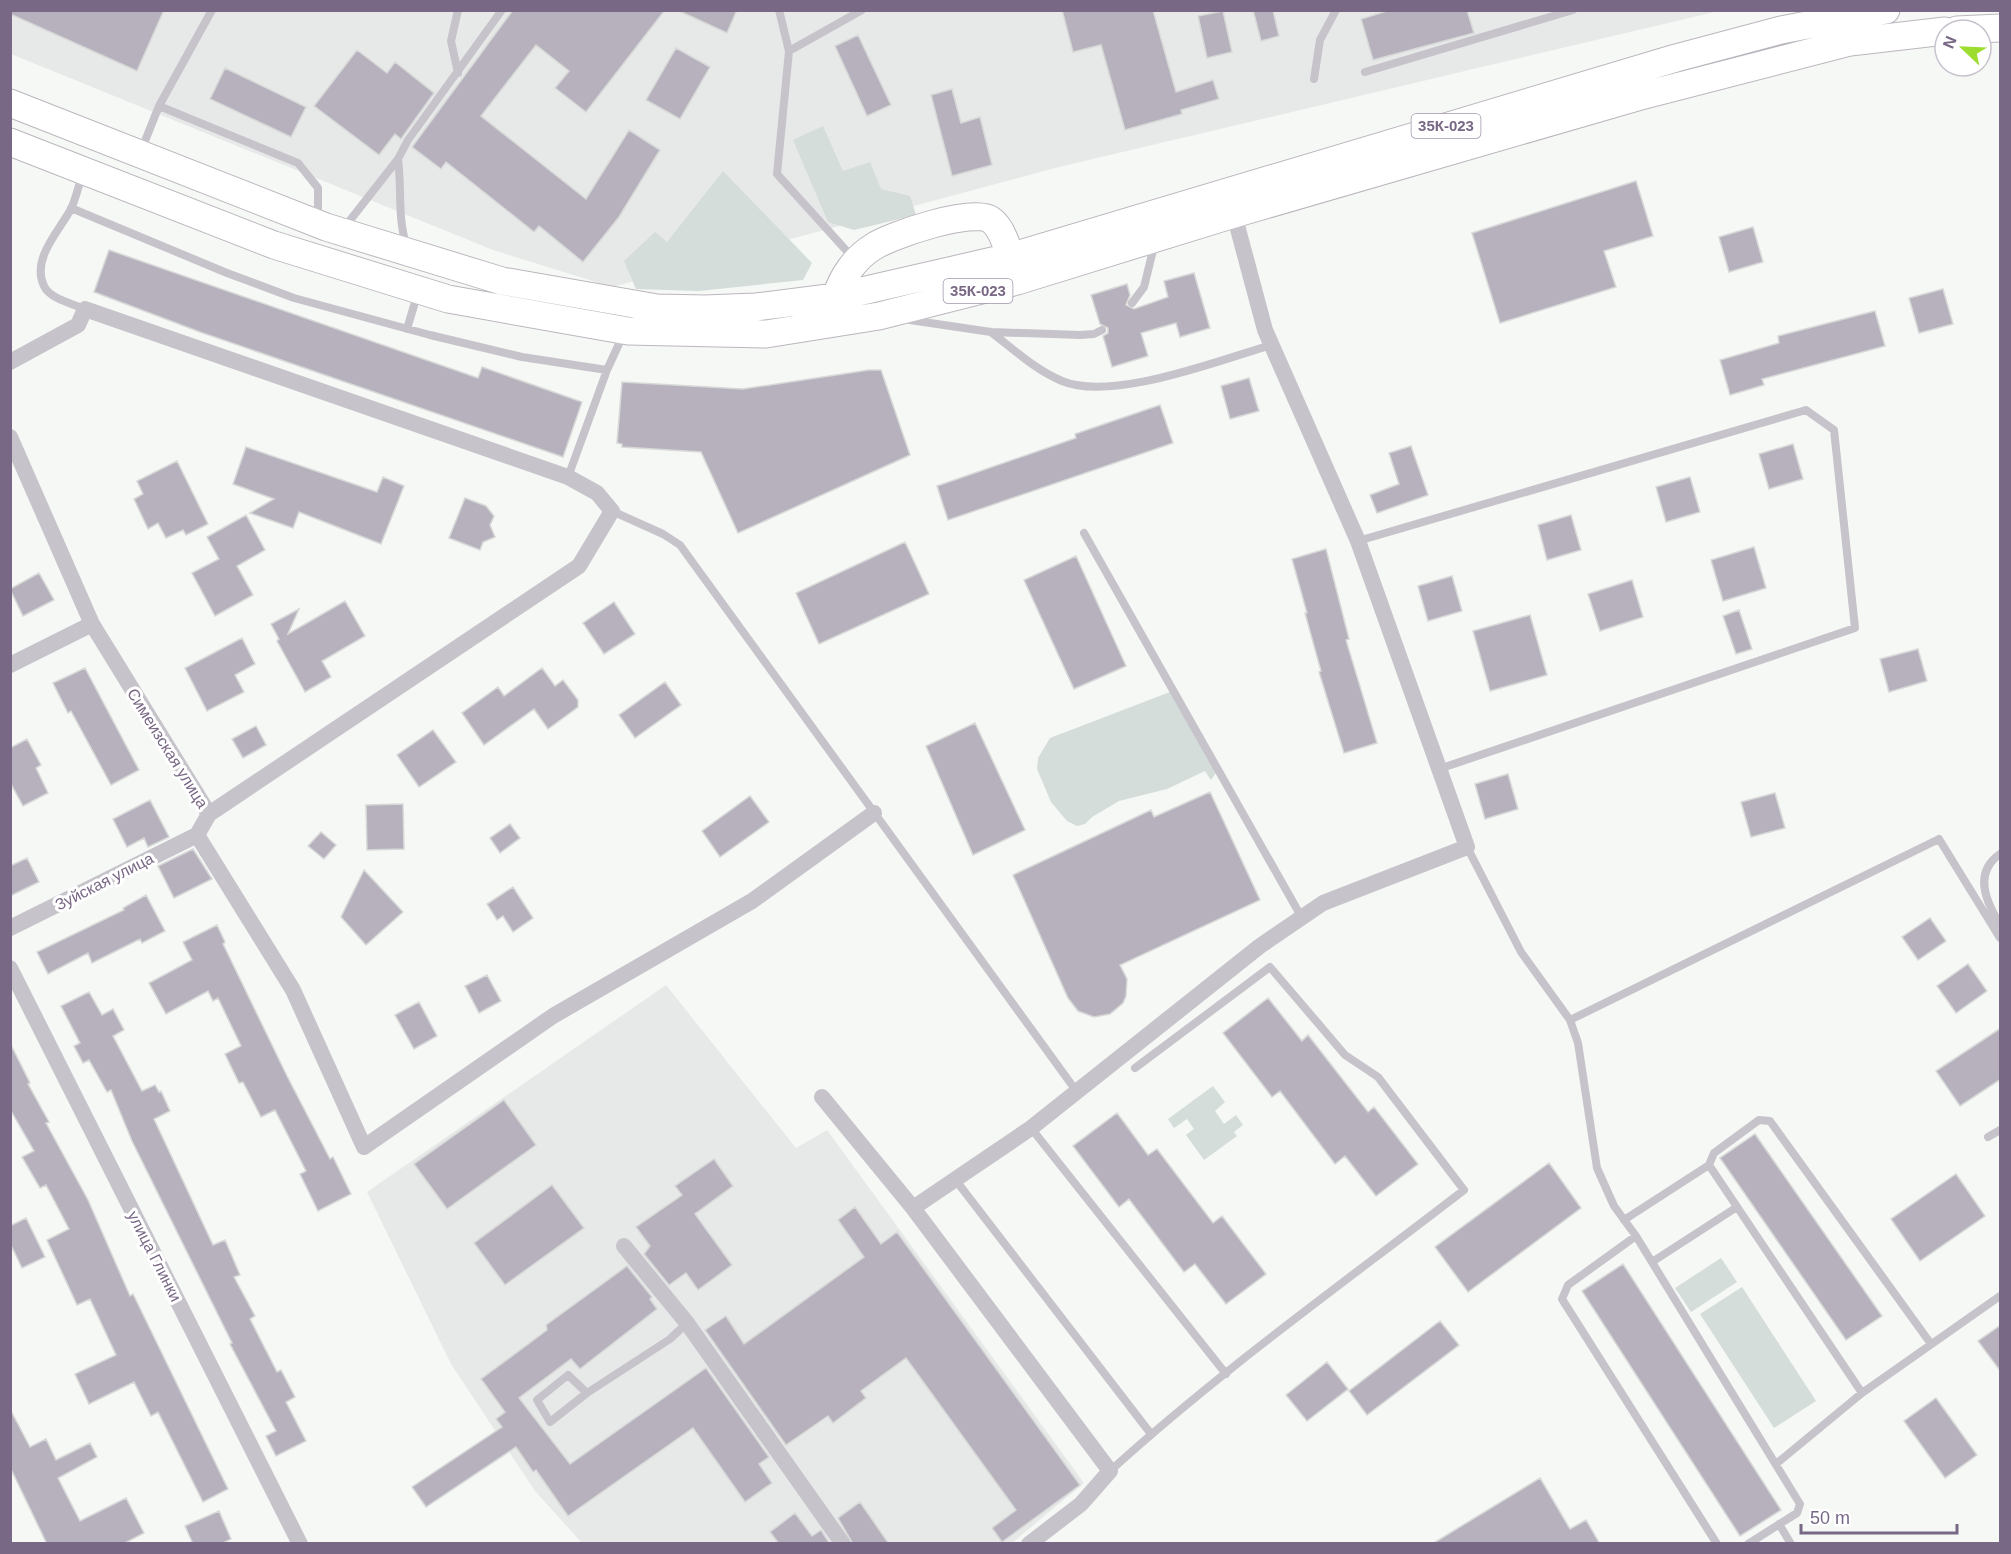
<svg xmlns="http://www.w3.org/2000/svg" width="2011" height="1554" font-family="Helvetica,sans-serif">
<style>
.built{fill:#e7e9e9}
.green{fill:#d4ddda}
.building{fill:#b7b1bd;stroke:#d7d9d8;stroke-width:1.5}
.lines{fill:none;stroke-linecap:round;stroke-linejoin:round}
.primary-casing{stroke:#bbb6be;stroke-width:29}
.service{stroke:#c7c3ca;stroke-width:8}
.minor{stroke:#c7c3ca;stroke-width:16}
.primary{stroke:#fff;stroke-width:27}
.labels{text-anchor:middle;stroke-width:6;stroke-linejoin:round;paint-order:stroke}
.shield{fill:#fff;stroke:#a195aa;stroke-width:1.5}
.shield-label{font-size:15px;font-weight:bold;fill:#796885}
.street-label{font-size:16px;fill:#796885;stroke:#fff}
</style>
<rect width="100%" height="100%" fill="#f5f8f5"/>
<path class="built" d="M10,11h1709l-660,156 -447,120 -119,-37 -482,-196z
M666,985l130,163 31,-18 257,353 -72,60h-430l-47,-52 -84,-127 -84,-172z"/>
<path class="green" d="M823,126l20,45 27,-9 11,27 29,7 6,19 -62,15 -26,-8 -35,-82z
M723,171l89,92 -9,17 -104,11 -63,-2 -12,-28 31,-29 12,10z
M1170,692l48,78 -7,10 -6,-9 -38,18 -48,12 -27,16 -7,7 -8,2 -10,-5 -16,-19 -14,-33 1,-11 12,-20z
M1213,1086l12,16 -10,9 9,13 12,-9 7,10 -9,7 3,4 -33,24 -18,-25 8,-6 -7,-10 -13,9 -6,-9z
M1721,1258l16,24 -46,30 -16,-24z
M1742,1287l74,114 -42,27 -74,-114z"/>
<path class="building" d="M10,10h154l-27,61 -127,-57z
M513,10h152l-79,102 -31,-24 14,-17 -33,-26 -55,71 105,83 43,-69 31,20 -41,67 -36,45 -44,-36 -5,6 -88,-70 -5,7 -29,-22z
M677,10h60l-10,23z
M1062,10h91l23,82 37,-12 6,19 -38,11 1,4 -57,16 -24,-85 -28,7z
M1253,10h20l6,26 -18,5z
M1390,10h77l7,23 -101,27 -12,-41z
M1223,11l9,41 -25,6 -9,-42z
M858,35l33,70 -24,11 -32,-70z
M676,48l34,19 -30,52 -34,-19z
M357,50l30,23 8,-11 39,31 -33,46 -6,-5 -16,21 -65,-49z
M225,68l81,39 -15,30 -81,-38z
M952,89l9,34 19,-6 12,48 -40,11 -21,-81z
M1636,181l17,55 -49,15 12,36 -116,36 -28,-90z
M1753,227l10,35 -34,10 -10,-35z
M109,250l369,128 4,-11 100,35 -19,55 -363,-125 -106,-40z
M1194,273l16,55 -30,9 -4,-14 -35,10 7,23 -36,11 -9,-31 5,-3v-5l-8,-4 -9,-29 36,-11 3,11 -4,10 8,4 34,-12 -4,-16z
M1943,289l10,35 -34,9 -10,-35z
M1875,311l10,35 -123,33 2,6 -34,10 -10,-35 59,-17 -1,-7z
M869,370h12l29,85 -172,78 -37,-81 -79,-5v-3l-5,-1 5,-61 121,7z
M1249,378l10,33 -29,8 -9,-33z
M1160,405l13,38 -225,77 -11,-34 139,-48 -1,-4z
M1793,444l10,35 -34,10 -10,-35z
M1411,446l17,49 -51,18 -7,-18 29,-11 -10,-31z
M246,447l131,45 6,-15 21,9 -23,58 -82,-32 -6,16 -43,-15 24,-14 -41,-15z
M177,461l31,63 -22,11 -3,-5 -17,8 -8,-15 -10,6 -14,-30 9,-5 -6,-13z
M1690,477l10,35 -34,10 -10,-35z
M465,498l21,8 8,10 -4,9 5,12 -12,5 -3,8 -31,-12z
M246,515l19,35 -28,16 16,29 -38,21 -23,-43 27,-14 -12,-22z
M1571,515l10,35 -34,10 -9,-35z
M905,542l24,52 -110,50 -23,-51z
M1754,547l12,41 -43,13 -12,-41z
M1326,549l23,90 -3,1 31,103 -33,10 -25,-81 2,-1 -16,-58h2l-15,-54z
M1076,556l50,110 -52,23 -50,-109z
M39,573l15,27 -31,16 -13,-27z
M1452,576l10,35 -34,10 -10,-35z
M1632,580l11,37 -43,14 -12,-37z
M345,601l20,35 -43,25 9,16 -26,15 -28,-51 2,-2 -8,-15 28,-15 -11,25z
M614,602l21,32 -31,20 -21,-31z
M1739,610l13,39 -16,5 -13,-38z
M1530,615l17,60 -57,16 -17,-60z
M242,638l13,26 -20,11 9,17 -37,19 -22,-43z
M1918,649l9,32 -38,11 -9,-33z
M85,668l54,102 -28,15 -40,-74 -3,2 -15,-30z
M542,668l13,18 8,-6 15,20v7l-30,22 -14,-20 -50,36 -22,-32 36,-26 6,9z
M665,682l16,23 -46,33 -16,-23z
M975,723l50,107 -52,25 -47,-109z
M256,726l10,19 -23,13 -11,-19z
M433,730l23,32 -37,25 -22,-32z
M27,739l14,26 -5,3 12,25 -25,13 -13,-24v-34z
M1508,774l10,35 -33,10 -10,-35z
M1210,792l50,108 -140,65 7,14 -1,17 -3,7 -13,11 -16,3 -16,-6 -10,-13 -55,-123 138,-65 3,7z
M1775,793l10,35 -34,9 -10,-35z
M750,796l19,26 -49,35 -18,-26z
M150,800l19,37 -21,10 -4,-9 -17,9 -14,-28z
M403,804l1,45 -37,1 -1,-45z
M510,824l10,14 -20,15 -10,-15z
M321,832l15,13 -12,14 -16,-13z
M193,849l19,30 -38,19 -16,-32z
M27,858l12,24 -29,14v-30z
M364,870l39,42 -37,33 -25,-28z
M513,887l20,31 -20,14 -10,-16 -6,4 -10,-16z
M146,895l19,36 -23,12 -2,-4 -48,24 -4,-10 -40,21 -11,-22 87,-42 -1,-2z
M1930,918l16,23 -28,19 -16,-23z
M217,925l8,17 -2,2 64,132 43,83 3,-2 18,37 -33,17 -18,-37 6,-3 -31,-61 -14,7 -18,-35 -4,1 -14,-29 16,-8 -23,-48 -5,3 -5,-10 -42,23 -17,-31 43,-23 -9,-18z
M1968,964l19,27 -31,22 -19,-27z
M487,975l14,26 -22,12 -14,-27z
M89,992l13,23 11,-6 11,21 -11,6 29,55 13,-6 4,7 2,-1 9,20 -16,8 59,126 12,-5 15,35 -6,2 21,39 -5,3 27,53 4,-2 14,27 -9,5 20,39 -30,15 -10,-20 10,-5 -46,-87 2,-1 -100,-202 -21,-51 -4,2 -18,-32 -6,3 -9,-17 6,-3 -19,-37z
M1268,998l34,43 6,-6 60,77 6,-5 44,57 -42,32 -31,-40 -10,8 -55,-73 -8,6 -49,-64z
M419,1002l18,34 -23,13 -19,-34z
M2001,1028v51l-41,27 -24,-35z
M10,1043l20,40 -2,1 21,38 -3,1 42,77 42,96 3,-2 95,195 -25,13 -45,-90 -7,4 -17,-34 -45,22 -14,-30 41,-19 -26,-56 -13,6 -30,-65 22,-11 -23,-44 -6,3 -18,-31 12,-6 -24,-42z
M504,1100l32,45 -89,64 -33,-45z
M1117,1113l31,42 9,-6 56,74 9,-7 44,58 -40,30 -31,-40 -11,8 -55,-73 -10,8 -46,-61z
M1755,1134l127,182 -36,24 -126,-182z
M714,1159l19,27 -38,28 37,51 -34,25 -12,-17 -17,12 -25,-31 6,-8 -14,-19 46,-32 -7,-9z
M1549,1163l32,45 -113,84 -33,-45z
M1956,1174l29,42 -65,45 -29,-42z
M552,1185l32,43 -79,57 -31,-42z
M855,1207l26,37 16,-12 183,253 -78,57 -10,-14 24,-18 -110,-152 -45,33 5,7 -33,25 -5,-7 -42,29 -81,-115 21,-14 18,28 120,-87 -26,-37z
M26,1218l19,39 -23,11 -12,-25v-17z
M1623,1264l158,246 -41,26 -158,-245z
M627,1266l25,31 -2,2 7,10 -77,60 -9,-10 -52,39 51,66 136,-96 63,89 -10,7 13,19 -27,19 -52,-74 -125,88 -32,-46 -3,2 -17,-25 -90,60 -14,-20 90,-60 -6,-8 9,-7 -24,-33 66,-49 -1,-5z
M1440,1321l19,24 -92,70 -18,-24z
M2001,1325v47l-23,-31z
M1327,1362l21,27 -41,32 -21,-26z
M1936,1398l41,57 -32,23 -41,-57z
M10,1409l20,38 16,-8 10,21 34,-17 7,14 -39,21 22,43 46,-23 18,35 -21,11h-76l-37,-77z
M1540,1478l30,51 16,-9 14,24h-168z
M860,1502l29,42h-36l-15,-26z
M219,1511l12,28 -10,5h-28l-8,-18z
M795,1513l17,23 9,-6 9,14h-51l-9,-12z"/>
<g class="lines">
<g class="primary-casing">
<path id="primary" d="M1957,30l43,-2
M10,103l316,124 176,54 155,27 48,1 51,-2 80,-10 174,-40 666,-199 105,-28 105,-20
M10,142l264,103 174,54 180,32 138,3 113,-18 138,-35 217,-67 403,-117 213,-55 95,-11
M836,297c6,-20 19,-39 37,-50 18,-12 101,-40 118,-27 14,10 19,38 24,53"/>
</g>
<path class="service" d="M779,10l10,41 -12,123 77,85
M789,51l73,-41
M1365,72l208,-62
M458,73l-7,-32 7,-31
M1314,79l6,-39 16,-30
M159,106l139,57 20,25v30
M141,151l18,-45 53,-96
M398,159c4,29 -1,60 9,88
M83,173c-4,11 -7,25 -12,36 -12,22 -40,50 -27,77 6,13 29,18 41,23
M71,208l156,65 67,25 136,37 92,22 85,13
M344,228l54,-69 10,-19 94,-130
M1132,303l12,-16 11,-45
M903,319l88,13 89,3 14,-1 8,-4
M407,329l11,-37
M991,332c23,18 45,38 71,49 50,21 158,-21 209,-36
M568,477l39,-107 16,-35
M612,511l51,23 17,11 397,547
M1084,533l218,385
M1358,541l448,-131 28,20 21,198 -416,141
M1467,847l54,105 49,68 8,23 19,125 17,38 22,30 164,268 -3,9 -49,31
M2000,854c-26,18 -15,47 0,70
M1570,1020l369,-181 61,99
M1031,1128l195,246
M1988,1137l12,-7
M954,1178l197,256
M1624,1220l85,-55
M1636,1236l-68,49 -6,14 155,245
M1652,1262l85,-55
M587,1393l-37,29 -13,-22 31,-25 19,18 83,-54 17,-16
M1862,1393l-153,-228 5,-12 45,-33 11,1 161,223
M1776,1464l86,-71 138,-97
M1110,1471c111,-101 235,-189 354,-281l-86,-113 -33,-22 -75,-88 -135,101
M1779,1524l12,20"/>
<path class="minor" d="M10,362l68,-37 7,-16 483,168 29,16 15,18 -33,55 -370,248
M10,437l82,187 117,190 -12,21 96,155 71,157 189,-131 199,-115 122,-88
M10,665l82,-41
M10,928l187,-93
M10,968l290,576
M822,1097l91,111
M624,1246l63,77 156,221
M1029,1544l52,-40 29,-33 -197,-263 118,-80 229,-182 63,-43 144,-56 -109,-306 -93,-211 -31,-116"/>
<use href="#primary" class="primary"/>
</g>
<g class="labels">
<g class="shield">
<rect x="1411.5" y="114" width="69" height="24" rx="4.5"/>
<rect x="943.5" y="279" width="69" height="24" rx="4.5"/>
</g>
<g class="shield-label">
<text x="1446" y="131">35К-023</text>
<text x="978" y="296">35К-023</text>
</g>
<g class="street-label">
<text transform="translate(168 748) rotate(58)" y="6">Симеизская улица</text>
<text transform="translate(104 881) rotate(-27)" y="6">Зуйская улица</text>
<text transform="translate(155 1256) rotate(63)" y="6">улица Глинки</text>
</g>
</g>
<rect width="2011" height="1554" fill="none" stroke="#796885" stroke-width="24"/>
<g transform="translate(1963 48) rotate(293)"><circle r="28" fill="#ffffff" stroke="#c9c3ce" stroke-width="1.5"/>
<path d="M0-4.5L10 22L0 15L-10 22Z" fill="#9ddd30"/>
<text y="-9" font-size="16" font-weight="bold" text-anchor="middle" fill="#796885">N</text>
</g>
<path d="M1801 1524v9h156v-9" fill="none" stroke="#796885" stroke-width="3"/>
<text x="1810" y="1524" font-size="18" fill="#796885" stroke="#ffffff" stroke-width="4.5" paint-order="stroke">50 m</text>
</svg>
